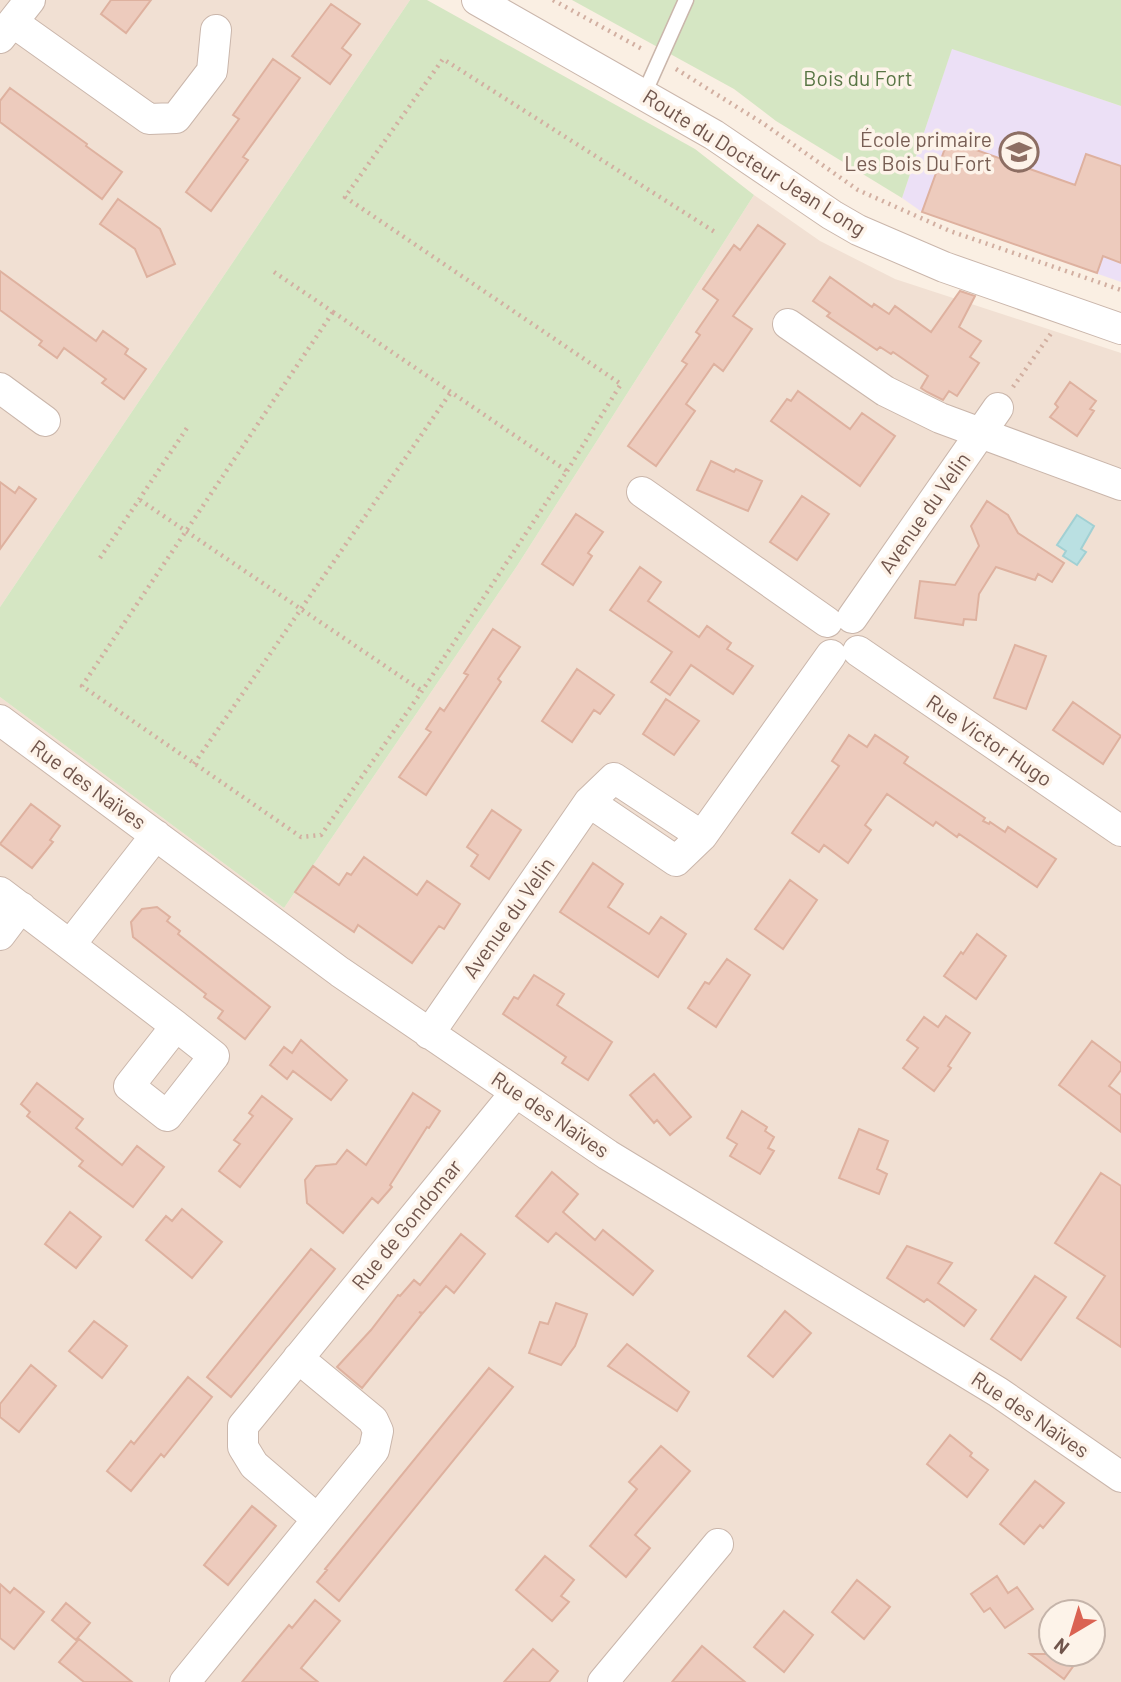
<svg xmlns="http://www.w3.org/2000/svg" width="1121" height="1682" font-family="Barlow,sans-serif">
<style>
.residential{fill:#f1e0d3;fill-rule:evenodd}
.education{fill:#ece0f6}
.green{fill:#d5e6c3}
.water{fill:#bae0e2;stroke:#a1d0d3;stroke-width:2}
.building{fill:#edcbbd;stroke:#deb19f;stroke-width:2}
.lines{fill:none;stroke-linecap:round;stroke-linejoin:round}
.lane-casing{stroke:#cab6ab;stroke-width:17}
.street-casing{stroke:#cab6ab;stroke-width:32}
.path{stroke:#d2afa1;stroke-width:4.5;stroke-dasharray:2 5;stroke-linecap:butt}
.lane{stroke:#fff;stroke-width:14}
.street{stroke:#fff;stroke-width:30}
.labels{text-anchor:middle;stroke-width:7;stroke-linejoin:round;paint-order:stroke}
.park-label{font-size:21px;fill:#587544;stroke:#fdf3e9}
.education-label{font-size:21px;fill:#785e54;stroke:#fdf3e9;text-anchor:end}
.street-label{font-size:21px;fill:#70554c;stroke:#fdf3e9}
</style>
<rect width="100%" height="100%" fill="#faefe3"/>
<path class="residential" d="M0,0h410l-410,607z
M754,195l66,46 75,38 226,74v1329h-1121v-985l284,211 233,-342zM1051,1612h42v42h-42z"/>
<path class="education" d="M952,48l169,58v176l-199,-70 -20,-14z"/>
<path class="green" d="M410,0h17l268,149 59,46 -237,371 -233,342 -284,-211v-90z
M572,0h549v106l-169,-57 -50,149 -126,-77 -42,-32z"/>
<path class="water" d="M1077,515l17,11 -13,23 5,3 -9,13 -14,-9 3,-5 -9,-6z"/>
<path class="building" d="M111,0h40l-25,33 -25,-19z
M331,4l29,20 -18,24 9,7 -21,29 -38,-28z
M273,59l27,19 -57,79 5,3 -37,51 -25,-19 53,-73 -6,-4z
M10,88l77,56 -1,2 36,26 -20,27 -102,-77v-21z
M948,140l127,45 11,-31 35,12v97l-18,-7 -6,17 -175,-61z
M118,199l42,30 15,35 -28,13 -12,-28 -35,-25z
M758,225l27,19 -52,72 19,13 -29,42 -9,-7 -28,40 9,7 -39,55 -28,-20 59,-82 -5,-3 18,-26 -4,-3 22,-32 -15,-11 31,-44 6,5z
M0,271l96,70 7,-10 25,18 -3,5 21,15 -22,30 -22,-16 4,-4 -42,-31 -7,10 -18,-13 3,-4 -42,-31z
M830,277l42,30 2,-3 15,10 6,-8 36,26 29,-41 15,5 -16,31 22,14 -11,16 9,6 -22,33 -8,-5 -6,9 -16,-8 -6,-4 7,-12 -35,-24 -2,2 -11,-7 -3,3 -50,-34 3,-3 -17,-12z
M1070,382l26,19 -6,8 4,2 -17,25 -27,-19 8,-10 -3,-3z
M798,391l52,38 12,-16 33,23 -35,50 -89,-65 16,-22 4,2z
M711,461l23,11 2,-3 26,12 -14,30 -51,-21z
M0,482l15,11 4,-6 17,12 -36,50z
M802,496l27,18 -32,46 -27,-18z
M987,501l21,14 10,18 46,30 -12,19 -14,-8 -3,6 -39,-13 -17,27 -3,26 -12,-1 -1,6 -48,-7 5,-37 35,4 24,-39 -8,-20z
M576,514l27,18 -15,21 4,3 -19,29 -31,-21z
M640,567l21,15 -13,19 51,36 8,-11 24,17 -4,6 26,17 -20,28 -42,-29 -21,30 -19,-13 21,-30 -62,-42z
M493,629l27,18 -22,32 3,3 -75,113 -27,-18 32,-45 -5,-3 14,-21 4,3 24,-36 -4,-2z
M1015,645l31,11 -20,53 -32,-11z
M577,669l37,26 -14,19 -6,-4 -22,32 -30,-21z
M666,699l33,22 -25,34 -31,-21z
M1073,702l48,34 -18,28 -50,-34z
M849,735l18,12 8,-12 33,22 -4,6 81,55 -2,3 6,3 1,-2 15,10 3,-5 48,32 -19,28 -78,-53 -2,3 -21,-15 -3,4 -46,-32 -22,31 6,5 -23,33 -24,-18 -5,7 -27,-19 47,-67 -7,-5z
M31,804l29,22 -10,14 3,2 -21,26 -32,-24z
M492,810l29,20 -32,49 -18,-13 7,-11 -11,-8z
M364,857l53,38 10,-14 33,23 -16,25 -5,-3 -27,37 -54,-38 -4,7 -59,-40 18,-26 26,19 8,-12 4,2z
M593,863l30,21 -15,23 41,27 12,-17 25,17 -28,43 -98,-65z
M790,880l27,20 -34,49 -28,-20z
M157,907l13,10 -3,4 13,10 -2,3 92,73 -25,32 -27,-21 5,-7 -19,-14 2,-3 -73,-57 -2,-15 11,-13z
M977,934l29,22 -30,43 -32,-23 17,-24 2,2z
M727,959l23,16 -34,52 -28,-19 17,-26 4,2z
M534,975l30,19 -7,11 55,37 -24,38 -26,-17 4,-6 -63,-43 11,-17 4,2z
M946,1016l24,17 -22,33 3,2 -17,23 -31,-23 15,-20 -11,-8 17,-23 14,10z
M301,1040l46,40 -16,20 -38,-29 -6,8 -17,-14 14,-18 8,6z
M1092,1041l29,22v7l-12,16 12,9v37l-62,-47z
M654,1074l37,43 -21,18 -13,-15 -3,3 -24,-28z
M37,1083l46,36 -7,9 46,37 15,-19 27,21 -31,40 -54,-41 4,-5 -56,-45 3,-4 -9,-8z
M413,1093l27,18 -11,17 -2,-1 -37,58 2,2 -14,16 -6,-5 -29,35 -36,-30 -2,-23 11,-14 20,-2 11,-14 19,15z
M262,1096l30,23 -52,68 -21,-16 21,-27 -6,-4 19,-24 -4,-3z
M742,1111l25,16 -2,4 9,6 -6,11 6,3 -14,23 -30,-18 7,-12 -10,-6z
M859,1129l29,12 -11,28 10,5 -8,20 -40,-16z
M552,1172l26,22 -15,18 32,28 8,-10 50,41 -20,24 -77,-62 -8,9 -32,-26z
M1101,1173l20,13v161l-44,-29 28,-42 -50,-33z
M182,1209l40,33 -30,36 -46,-38 20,-24 6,5z
M70,1212l31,25 -25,31 -31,-24z
M461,1234l24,20 -31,39 -8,-7 -23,27 -4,-1 3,2 -60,74 -25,-21 34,-37 27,-35 2,1 14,-16 6,5z
M907,1246l45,17 -14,20 38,27 -12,16 -37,-27 -3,3 -37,-24z
M311,1249l24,20 -104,128 -24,-20z
M1035,1276l31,21 -45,63 -30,-21z
M556,1303l31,11 -12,32 -14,19 -32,-12 11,-31 8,2z
M785,1311l26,22 -38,44 -25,-21z
M94,1321l33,25 -25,32 -33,-27z
M627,1344l62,48 -12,19 -69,-45z
M31,1365l25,21 -37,46 -19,-15v-13z
M489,1368l24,19 -174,214 -22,-19 10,-12 -2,-1z
M188,1377l24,20 -48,60 -3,-3 -30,37 -24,-20 24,-30 3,3z
M950,1435l22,18 -2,3 18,14 -21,27 -40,-33z
M661,1446l29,25 -55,64 15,13 -24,29 -36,-31 47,-57 -8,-7z
M1035,1481l29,22 -21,25 -3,-3 -16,19 -24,-20z
M252,1506l24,20 -48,59 -24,-20z
M545,1556l29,24 -13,16 8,6 -17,19 -36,-31z
M997,1576l11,17 9,-6 16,22 -28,19 -15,-20 -6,4 -13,-18z
M857,1580l33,27 -26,32 -32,-27z
M0,1584l10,9 4,-5 30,24 -30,37 -14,-11z
M315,1600l25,21 -39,47 17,14h-76l47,-57 3,3z
M66,1603l24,20 -14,17 -24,-20z
M784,1611l29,24 -29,37 -30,-25z
M79,1639l53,43h-48l-25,-20z
M702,1646l43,36h-73z
M533,1649l25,22 -9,11h-45z
M1030,1654h52l-18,25z"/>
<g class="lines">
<g class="lane-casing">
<path id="lane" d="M644,94l42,-94"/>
</g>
<g class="street-casing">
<path id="street" d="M477,0l237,135 118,80 26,15 86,37 177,62
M14,23l135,96 27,-1 36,-47 4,-41
M0,38l30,-38
M788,324l97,67 55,27 181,67
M0,388l45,33
M642,492l185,130
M852,618l146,-210
M858,651l263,180
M0,720l340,252 268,183 390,237 123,85
M589,802l87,59 26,-25 129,-181
M156,835l-86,110 106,81 -47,60 38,30 47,-60 -38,-30
M0,892l70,53
M0,935l21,-28
M429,1034l160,-232 25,-24 88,58
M317,1519l-63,-54 -11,-18v-21l273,-334
M185,1682l189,-232 4,-19 -5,-11 -75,-62
M603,1682l115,-138"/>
</g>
<path class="path" d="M553,0l91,50
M676,69l88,55 94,66 92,41 171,59
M274,272l59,40
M333,312l234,159 -145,220 -101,144 -20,2 -219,-151z
M1013,387l39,-55
M567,471l54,-87 -276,-187 98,-138 275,175
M140,500l282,191
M100,558l89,-133
M194,764l257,-372"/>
<use href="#lane" class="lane"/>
<use href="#street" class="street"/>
</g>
<defs>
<g id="school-ring" transform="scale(2.0125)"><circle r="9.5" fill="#fdf3e9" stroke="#8d6e63" stroke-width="1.5"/><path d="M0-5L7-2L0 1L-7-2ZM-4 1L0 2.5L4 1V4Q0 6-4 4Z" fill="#8d6e63"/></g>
</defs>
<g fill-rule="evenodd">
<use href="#school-ring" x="1019" y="152"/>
</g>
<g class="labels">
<g class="park-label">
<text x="858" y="86">Bois du Fort</text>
</g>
<g class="education-label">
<text x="992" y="147">École primaire<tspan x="992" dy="24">Les Bois Du Fort</tspan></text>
</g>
<g class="street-label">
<text transform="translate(754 163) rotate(32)" y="7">Route du Docteur Jean Long</text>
<text transform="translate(925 513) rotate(-55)" y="7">Avenue du Velin</text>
<text transform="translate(989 741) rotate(34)" y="7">Rue Victor Hugo</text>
<text transform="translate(88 785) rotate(36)" y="7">Rue des Naïves</text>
<text transform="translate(509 918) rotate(-55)" y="7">Avenue du Velin</text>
<text transform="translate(550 1115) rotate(34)" y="7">Rue des Naïves</text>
<text transform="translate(407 1225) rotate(-51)" y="7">Rue de Gondomar</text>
<text transform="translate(1030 1415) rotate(34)" y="7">Rue des Naïves</text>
</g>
</g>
<g transform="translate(1072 1633) rotate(218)"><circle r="33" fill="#fdf3e9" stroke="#c5b4aa" stroke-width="2"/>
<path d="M0-5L12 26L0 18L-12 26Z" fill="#da6252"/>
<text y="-10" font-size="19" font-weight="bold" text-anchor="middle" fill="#70554c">N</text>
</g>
</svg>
